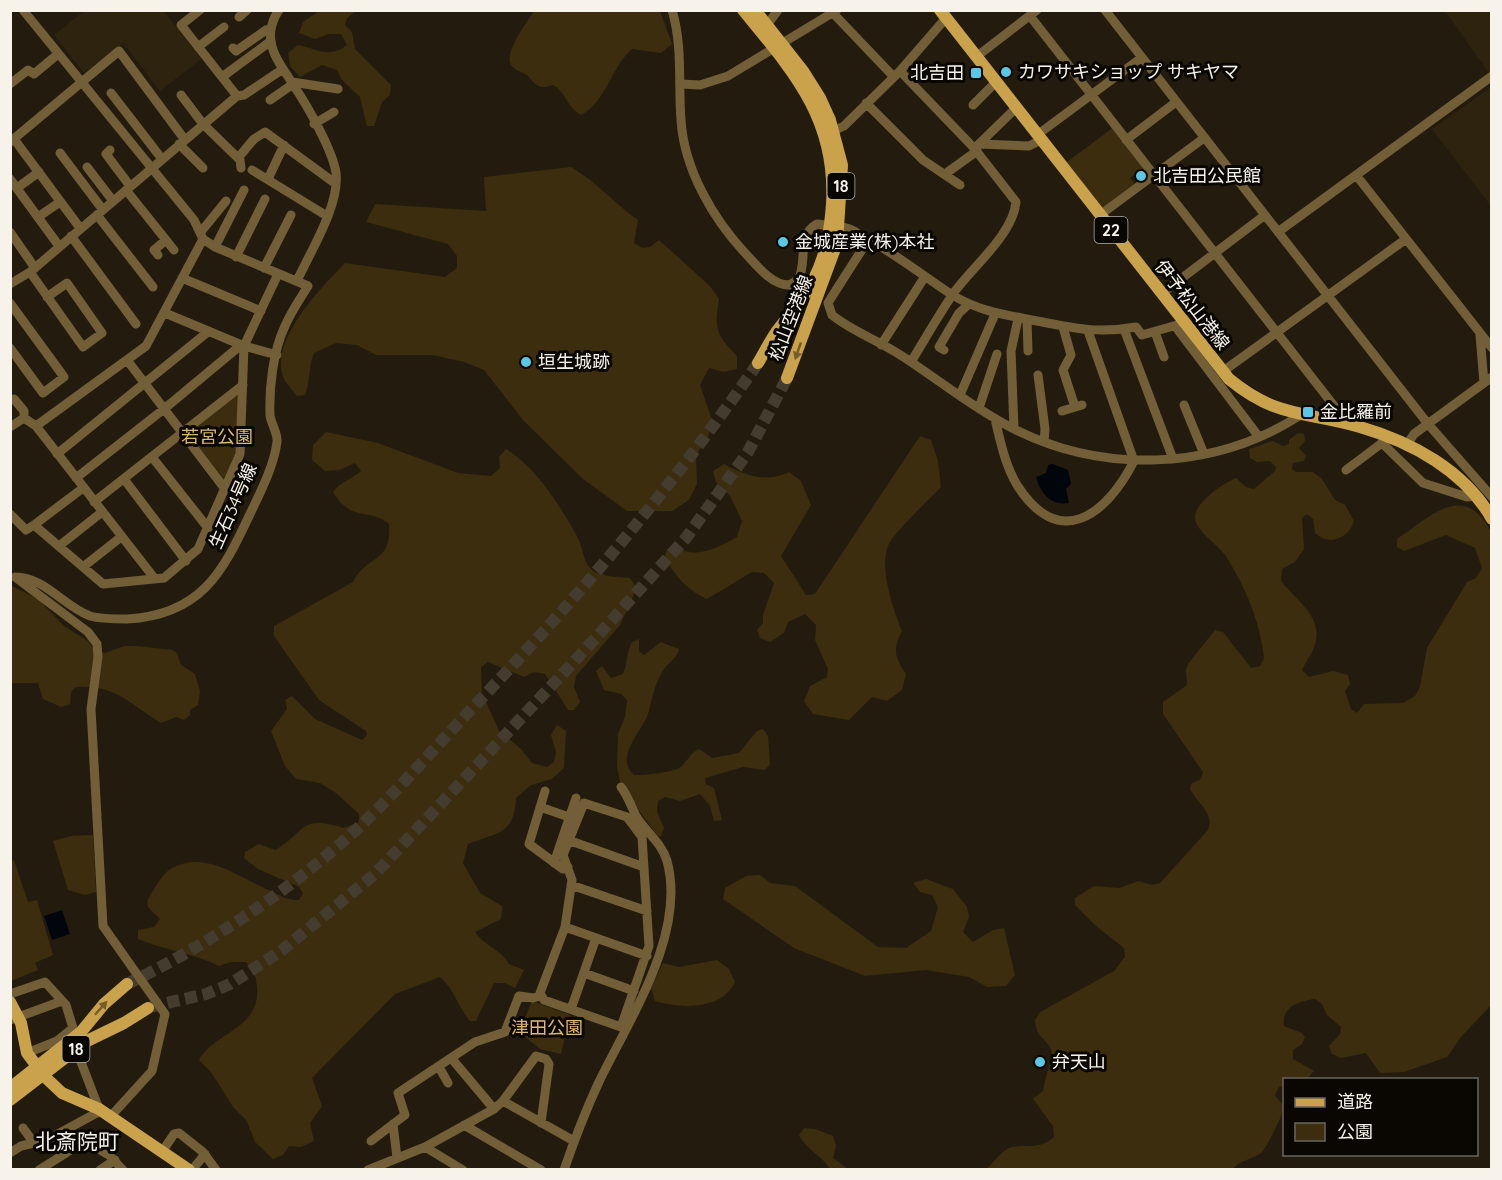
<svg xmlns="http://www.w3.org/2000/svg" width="1502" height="1180" font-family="Quicksand,'Noto Sans JP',sans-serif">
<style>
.built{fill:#2d230f}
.green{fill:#3b2d0d}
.water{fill:#00060c}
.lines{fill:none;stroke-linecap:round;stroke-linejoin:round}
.major-tunnel{stroke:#433c2f;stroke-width:12;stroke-dasharray:12 6;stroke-linecap:butt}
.minor{stroke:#725f38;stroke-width:9}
.major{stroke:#caa24b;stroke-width:12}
.oneway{fill:#745c2b}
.poi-dot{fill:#5bc7e7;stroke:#0a0703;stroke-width:2}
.labels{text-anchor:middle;stroke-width:6;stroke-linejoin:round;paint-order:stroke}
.shield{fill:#0a0703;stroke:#b0aca5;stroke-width:1.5}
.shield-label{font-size:16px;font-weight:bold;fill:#f7f3ea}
.poi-label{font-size:18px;fill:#f7f3ea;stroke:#0a0703;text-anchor:start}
.street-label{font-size:18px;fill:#f7f3ea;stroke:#0a0703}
.park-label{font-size:18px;fill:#deb86b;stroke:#0a0703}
.quarter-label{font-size:21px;fill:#f7f3ea;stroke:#0a0703}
</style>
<rect width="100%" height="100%" fill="#231c0e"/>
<path class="built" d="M84,11h80l37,48 -41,32 -37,-48 -39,30 -30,-38z
M1445,11h46v60l-2,2z
M1491,87v119l-59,-77z"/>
<path class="green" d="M319,11h37l-9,7 -2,7 7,7 3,17 36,36 -1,10 -8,7 -8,24h-7l-7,-29 -18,-17 -5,-10 -15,-5 -22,12 -10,-11 -2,-13 10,-8c20,4 31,14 49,0l-6,-11h-12l-14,5 -16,-6 4,-11z
M534,11h126l12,33 -11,9 -29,-4c-21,18 -25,52 -51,66 -14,-7 -15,-23 -28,-30 -13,4 -16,2 -24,-8 -4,-5 -16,-6 -19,-14 -4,-13 17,-41 24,-52z
M1114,127l31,40 -15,11 5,6 -33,25 -35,-47z
M571,167c26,15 44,37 67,53l-4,23 8,5 8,-1 9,-7 51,46 9,13c-5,29 -3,36 18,57v13l-13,3 -15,-4 -9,17 11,32 -2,18 -13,20 1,29 -8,16 -17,11h-45l-44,-32 -60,-59 -39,-50 -20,-8 -32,-7h-56l-19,-10 -21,-2 -22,10c-6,14 -3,27 -9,42l-8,1c-4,-6 -12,-13 -14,-19 -13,-38 38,-89 62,-114l100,14 12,-9v-12l-9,-12 -82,-22 9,-18 111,7 -2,-34z
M241,388l-2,56 -14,37h-5l-35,-48z
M326,432l52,11 80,30 33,3 9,-8 -1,-11 7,-8c31,19 55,58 72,89 4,9 6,24 12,30 8,9 29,9 40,10l7,10 -17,37 -44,51 -2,11 6,15 -6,8h-6l-23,-36 -11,-2 -10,5 -36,-15 -7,5 1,26 17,38 22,18 11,14 15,4 7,-5 2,-10 -5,-17 6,-10 9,6 -2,37 -12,11 -21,6 -15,13c-2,37 -18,34 -48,46l-5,19 17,30 22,13 -1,13 -26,13c10,15 26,17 34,32l15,6 -9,18 -10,-5h-11l-18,38h-6c-12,-14 -16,-32 -30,-44l-45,17 -83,84 10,28 -12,17 4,18 -13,6 -12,-1 -6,9 -10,4 -18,-17 -8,-21 -14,-14 -22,-35 -12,-12c15,-28 62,-31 58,-73 -1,-12 -3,-16 -11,-25h-15l-12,4c-26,-13 -55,-16 -81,-27v-9l16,-3 6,-8 -12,-12 -1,-6c7,-11 14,-27 25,-33 35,-19 70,12 101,24 8,4 16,9 26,8l4,-7 -4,-6 -41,-18 -14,-11 1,-6 14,-8 16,6c32,-18 23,-36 69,-22l15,-6v-8l-23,-21 -16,-10 -24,-4 -11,-13 -14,-35 16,-22 -2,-9 7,-4 23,23 47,21 5,-5 -1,-4 -47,-31 -45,-64v-10l79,-44c14,-28 39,-18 36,-58 -21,-17 -37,-1 -56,-32 8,-11 18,-12 28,-21l-6,-8 -16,7 -14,1 -13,-11 1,-15z
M1298,433l6,1 1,7 -6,7 7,8 -2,5 -11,2 -1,6 4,3h17l9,7 13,21 10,5 9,16c-5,17 -25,26 -39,12l-2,-14 -6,-5 -5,4 2,31 -9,13 -13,7 -1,12c13,17 40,34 35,59 -1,10 -10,21 -14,30l7,7 24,-6 15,4 2,9 -5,7 6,18 6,4 7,-9 39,-1 12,-7 5,-9 7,-39 40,-66 9,-4 6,-10 -7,-20 -29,-13 -42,16 -7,-4v-8c33,-22 67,-59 94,-7v473l-30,32 -14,20 -43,15 -24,1 -14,-20 -25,5 -9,-4 -3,-8 11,-12 1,-7 -14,-12 -5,-11 -7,-5c-16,2 -34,8 -31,27l18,7 3,4 -3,7 -9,6v9l21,12 -7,8 -23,1v6l-5,1 -4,8 9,12c-1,8 -17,40 -23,46 -9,7 -20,6 -28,16h-247c8,-6 16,-20 26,-22 17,-3 27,3 42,-10l-1,-11 -20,-27 10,-8c1,-11 11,-36 8,-42 -7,-13 -14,-10 -16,-29l5,-8 74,-41 11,-14 -1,-9 -28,-22 -21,-21v-7l19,-12 25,2 20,-7 13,4 8,-2 48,-53c7,-17 -11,-27 -18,-41l1,-5 10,-5 2,-7 -40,-58v-12l24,-17 -1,-15 2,-6 27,-34 8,2 28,36 9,-2 4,-8c-4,-37 -19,-72 -39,-103 -8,-11 -28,-23 -30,-36 -2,-16 29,-36 41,-41l10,9 8,2 21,-18 1,-4 -6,-6 -13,1 -7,-4 -1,-9 24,-8 10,5 6,-2v-4z
M920,436l11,4 7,21 3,26c-12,13 -47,45 -53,59 -9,22 5,63 14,85 -10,19 -7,26 4,43l-4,16 -15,11 -15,-4 -23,23 -36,-6 -9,-13 6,-15 17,-9 1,-8 -13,-29 1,-15 -11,-11 -17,8 -4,11 -14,9 -10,-4 -3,-8 6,-7v-8l11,-32 -10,-10 -12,-1 -45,27c-20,-9 -33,-23 -42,-43l2,-7 11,-1c19,11 41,-1 59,-11l5,-16 -12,-25 -14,-14 -3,-11 11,-7c22,12 42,19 65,8l12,9 10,24 -30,51 25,39 9,-1z
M10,585l28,14 26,27 24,15 6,9 11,3 19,-7h13l35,4 5,3 4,12 14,9 5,17 -2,14 -8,5v5l-6,5 -8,-3 -15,6c-32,-19 -44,-38 -85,-36l-5,5 -1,12 -9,3 -18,-8 -5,-16h-27z
M639,639v12l5,4 17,-13 18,7c-3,11 -11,13 -16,22 -9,15 -10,24 -14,40 -5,19 -36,46 -15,64 12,0 40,-2 48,-9 6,-6 9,-14 17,-17l13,9 27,-5 18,-22 6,-2 5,7 2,29 -6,5 -21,-3 -38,11 1,6 8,4 8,32 -8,1 -4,-15 -10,-12 -20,7 -15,-4 -7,4 -1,11 7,16 -3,8h-3l-37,-49 -4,-20 1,-33 7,-17 2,-17 -6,-6 -17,-4 -8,-19 6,-5 9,12 12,-4c5,-11 3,-21 9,-32z
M93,835l3,57 -11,3 -17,-5 -15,-49 18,-5z
M14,860l14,42 9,-2 16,55 -18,8 3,7 -27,11 -1,-119z
M760,875l10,8 25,3 83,61 28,1 25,-17 7,-24 -6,-12 -12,-3 -7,-9 13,-4 27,10 14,18 2,10 -6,15 10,10 20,-12 11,-2 11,47 -9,11 -19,1 -18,-10 -43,-7 -61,6 -71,-28 -71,-49 2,-11 21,-12z
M717,960l12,9 6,13c-13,28 -53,27 -80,19l-4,-13 12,-25 16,4z
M532,1001l38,14 -9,39 -21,-5 -21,-17z
M804,1128l11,1 18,7 3,10 -3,12 15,11h-18c-8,-14 -24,-19 -31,-34z"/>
<path class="water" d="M1053,464l15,6 3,14 -5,5 3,14c-19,3 -29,-11 -33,-26l10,-4 2,-8z
M62,910l8,24 -18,6 -8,-24z"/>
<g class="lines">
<path class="major-tunnel" d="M127,984c76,-37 147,-83 212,-139 50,-43 93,-95 139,-143 103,-108 195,-216 280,-339
M150,1007l56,-13 24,-10 51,-33 94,-77 208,-222 103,-114 62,-86 39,-74"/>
<path class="minor" d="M200,10l-19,15 56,71
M279,10c-6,8 -10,21 -8,31 2,17 15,31 23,45 13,19 39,65 42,87 4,32 -26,79 -39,108
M672,10c11,37 6,72 9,110 3,49 32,99 65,134 11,12 26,31 43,31l9,-5c10,-17 -2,-45 19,-56 16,3 48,0 46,24l-32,50 -3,5 4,12c21,17 48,26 70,41 37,24 71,52 110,72 90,46 201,43 287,-12
M830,10l62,65
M1105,10l323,414 64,73
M1030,16l308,395
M239,17l8,-7
M767,25l11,-15
M198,47l26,-20
M233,48l3,3 30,-21 5,-1
M976,57l61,-47
M900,71l74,77 42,54c-3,33 -45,66 -63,92 -15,22 -28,45 -42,68
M222,77l49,-36
M292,82l46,7
M10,84l18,-14 6,4 24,-20
M681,84l19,1 28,-9 109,-66
M111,93l51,66
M181,95l22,29 37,36 1,8
M270,100l23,-16
M866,103l57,57 37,25
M973,105l23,-23
M314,124l20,-12
M833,131l11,-5 56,-55 46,-53
M1037,135l104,-77
M14,139l66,89
M1126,140l50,-38
M10,142l109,-91 66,89
M179,144l24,24
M980,144l49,2 12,-6
M978,145l38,-37
M110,150l-4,4 24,32
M60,153l43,57
M238,158l16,-19 11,-7 71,52
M87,167l26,34
M252,170l75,46
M945,174l32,-23
M1356,175l136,173
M10,179l49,67
M268,179l16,-34
M17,188l22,-16
M126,190l48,60
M97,215l56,72
M1100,215l104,-77
M38,217l22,-15
M10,232l25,36
M1278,232l214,-156
M200,233l26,-32
M71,236l65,88
M862,239c12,-2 76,48 92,57 27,16 53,19 83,25 37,7 60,13 99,6l6,8 42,-12
M215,247l29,-57
M158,255l-4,-5 12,-10
M236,257l29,-58
M264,268l27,-53
M30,272l53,75 19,-14 -35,-50 -20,14
M182,278l79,33
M10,284l20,-12 207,-176 7,-1 39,-26
M1161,294l104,-79
M10,303l54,74 -21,16 -33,-45
M165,313l79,33 33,9
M1027,320l1,31
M1175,326l84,111
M1063,327l8,28 -8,15 12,37
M1124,329l49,130
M1155,332l9,25
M1480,335l4,48
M881,345l43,-67
M944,350l-5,-3 20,-34 10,-9
M127,360l98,129
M1222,372l184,-133
M1038,375l7,54 -1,13
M960,395l35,-81
M14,399l10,12v7
M1184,405l20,49
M979,408l18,-54
M1062,411l20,-6
M995,419c5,21 10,46 22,66 42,66 89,31 117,-24l-46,-130
M36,426l119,153
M10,427l14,-9 12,8 110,-80 57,-107
M1014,429l-3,-78 7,-32
M1385,436l-3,7 41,40 44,14 10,-1
M1406,446l8,-12 78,-57
M57,454l152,-123
M152,457l56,71
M1346,470l36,-27
M76,478l88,-69 77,-64
M124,479l62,82
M94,502l149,-117
M10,514l16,16 8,-5 69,59 61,-6 34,-29 42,-95 4,-108 34,-72
M34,525l49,-37
M59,546l43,-34
M83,567l38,-30
M15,577c30,0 48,29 75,39 11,3 26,3 37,3 73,-4 95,-45 123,-105 10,-21 24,-48 27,-72 1,-9 -6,-18 -7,-27 -1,-27 3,-64 15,-89 6,-14 15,-27 23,-40l-93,-39 -12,-8 -9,-19 -171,-210
M15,577l73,55 9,12 1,13 -7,52 12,217 62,88 -13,57 -41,45
M545,791l-16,53 34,25 5,-2
M584,803l43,14 15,20 7,109 -28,81 -77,-27 -4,-7 25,-66 7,-47 -9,-25z
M540,807l29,10
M568,840l76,27
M554,863l22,-65
M571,885l76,26
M565,927l82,29
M584,973l50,18
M10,994l35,-12 21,23 7,23 -16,13 -30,12
M571,1009l25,-71
M10,1020l52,-19
M78,1054l21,55
M452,1059l42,50
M439,1067l9,16
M503,1101l33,-45 10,3 3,5 -8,59
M393,1124l4,34
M464,1125l77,45
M23,1128l11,15
M371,1141l34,-26 -7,-22 77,-51 30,-10 14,-36 14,2 7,-2
M425,1147l38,23
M162,1152l12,-18 5,-1 24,19 13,18
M10,1153l11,-7 26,-6 55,-30
M39,1170l46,-29 24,14 14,15
M100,1170l15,-10
M192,1170l13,-16
M368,1170l57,-23 69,-38 9,-8 71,40
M564,1170c10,-29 21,-58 34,-86 30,-63 89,-150 69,-223 -5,-18 -22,-30 -31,-45 -5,-10 -8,-20 -15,-29"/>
<path class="major" d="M743,10c51,62 94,109 89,194 -2,27 -6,51 -18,75 -10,20 -24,35 -37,52 -7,10 -13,22 -19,32
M755,10l48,61 17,27 10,22 12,45 -5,78 -50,135
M940,10l289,369c49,40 76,32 131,48 52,15 105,44 132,92
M10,1002l11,21 6,30 18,24 17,16 37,16 90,61
M10,1088l71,-56 23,-28 23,-20
M10,1100l77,-59 37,-18 24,-15"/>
</g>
<defs><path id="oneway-solid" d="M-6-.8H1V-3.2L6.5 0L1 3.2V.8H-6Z" transform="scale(1.5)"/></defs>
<g class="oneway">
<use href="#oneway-solid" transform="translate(798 351) rotate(109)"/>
<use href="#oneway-solid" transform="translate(101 1008) rotate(-48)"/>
</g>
<g class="poi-dot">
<circle cx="1006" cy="72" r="6"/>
<rect x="970" y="67" width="12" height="12" rx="3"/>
<circle cx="1141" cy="176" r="6"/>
<circle cx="783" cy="242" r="6"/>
<circle cx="526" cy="362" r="6"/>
<rect x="1302" y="406" width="12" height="12" rx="3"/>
<circle cx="1040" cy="1062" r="6"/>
</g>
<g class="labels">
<g class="shield">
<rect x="827.5" y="173" width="27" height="26" rx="4.5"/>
<rect x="1094.5" y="217" width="33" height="26" rx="4.5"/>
<rect x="62.5" y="1036" width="27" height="26" rx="4.5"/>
</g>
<g class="shield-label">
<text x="841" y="192">18</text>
<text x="1111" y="236">22</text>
<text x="76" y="1055">18</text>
</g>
<g class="poi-label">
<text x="1018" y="78">カワサキショップ サキヤマ</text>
<text x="964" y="79" text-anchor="end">北吉田</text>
<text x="1153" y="182">北吉田公民館</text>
<text x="795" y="248">金城産業(株)本社</text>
<text x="538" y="368">垣生城跡</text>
<text x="1320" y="418">金比羅前</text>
<text x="1052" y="1068">弁天山</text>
</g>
<g class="street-label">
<text transform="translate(1192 305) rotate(52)" y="6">伊予松山港線</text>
<text transform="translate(791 318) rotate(-69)" y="6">松山空港線</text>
<text transform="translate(233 506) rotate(-66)" y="6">生石34号線</text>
</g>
<g class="park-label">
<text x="217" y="443">若宮公園</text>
<text x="547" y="1034">津田公園</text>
</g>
<g class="quarter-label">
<text x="77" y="1149">北斎院町</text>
</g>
</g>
<rect width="1502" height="1180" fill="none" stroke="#f7f3ea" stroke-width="24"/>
<rect x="1283" y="1078" width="195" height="78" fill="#0a0703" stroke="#69655f" stroke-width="1.5"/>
<rect x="1295" y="1098" width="30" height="9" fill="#caa24b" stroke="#69655f" stroke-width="1.5"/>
<text x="1337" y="1108" font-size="18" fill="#f7f3ea">道路</text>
<rect x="1295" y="1123" width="30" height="18" fill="#3b2d0d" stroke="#69655f" stroke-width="1.5"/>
<text x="1337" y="1138" font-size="18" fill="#f7f3ea">公園</text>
</svg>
